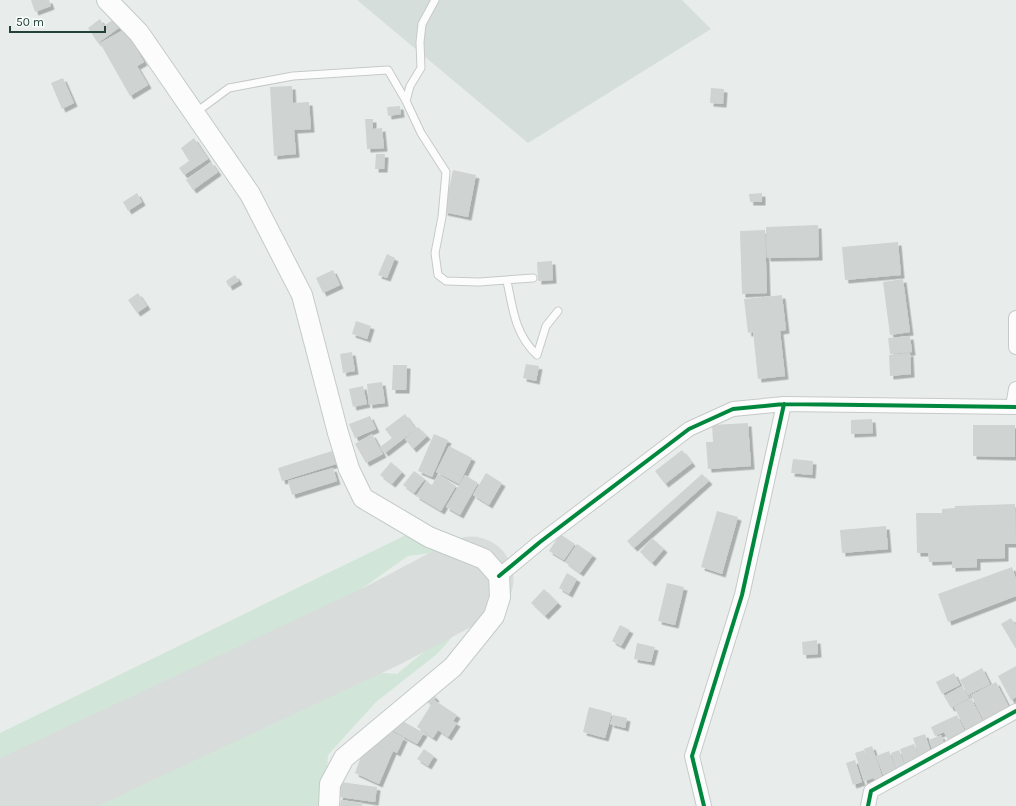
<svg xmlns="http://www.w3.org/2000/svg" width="1016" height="806" font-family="Karla,sans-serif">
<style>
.built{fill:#d6dedb}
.green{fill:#d1e6d8}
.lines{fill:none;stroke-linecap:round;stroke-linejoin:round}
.runway{stroke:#d8dddc;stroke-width:85}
.building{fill:#cfd4d2;filter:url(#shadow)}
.service-casing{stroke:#c5cac8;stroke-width:9}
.minor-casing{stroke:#c5cac8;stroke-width:16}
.secondary-casing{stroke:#c3cbc8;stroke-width:22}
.service{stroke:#fcfcfc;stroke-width:7}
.minor{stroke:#fcfcfc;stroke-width:14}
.secondary{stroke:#fcfcfc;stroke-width:20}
.cycleway-casing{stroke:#f7fbf9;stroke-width:6}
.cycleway{stroke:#00873e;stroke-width:4}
</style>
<defs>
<filter id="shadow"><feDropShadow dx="3.5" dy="3.5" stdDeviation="0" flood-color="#0004"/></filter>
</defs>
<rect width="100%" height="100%" fill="#e8edeb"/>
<path class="built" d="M357,0h325l29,29 -183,114z"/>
<path class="green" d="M408,534l66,27 6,17 -3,24 -14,23 -26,29 -61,48 -48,53 -4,51h-268l281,-137 60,5 58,-48 22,-36 -4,-22 -17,-9 -24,-6 -24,3 -92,65 -7,8 -309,151v-47z"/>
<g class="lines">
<path class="runway" d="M0,805l384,-180 87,-46"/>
</g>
<path class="building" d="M31,0h18l2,6 -16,6z
M100,19l4,7 10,-7 6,8 -22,16 -10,-15z
M125,29l19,33 -7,4 11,19 -18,11 -30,-53z
M63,78l11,25 -12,6 -11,-26z
M292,86l1,17 16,-1 2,27 -17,1 2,24 -22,2 -4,-69z
M711,88l13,1 -1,15 -13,-1z
M400,106l1,8 -13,2 -1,-9z
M365,119h8v10l9,-1 2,20 -17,1z
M194,138l14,21 -24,16 -5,-7 10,-7 -8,-13z
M376,154h9l-1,15h-9z
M211,162l7,10 -25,18 -7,-10z
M453,170l23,5 -8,42 -24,-5z
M137,193l5,9 -14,9 -5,-9z
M762,193v9h-12l-1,-8z
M818,225l1,32 -52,1 -1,-31z
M765,230l2,63 -25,1 -2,-63z
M898,242l3,33 -56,5 -3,-33z
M387,254l8,4 -8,20 -9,-3z
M552,261l1,19 -15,1 -1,-19z
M333,270l7,15 -17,8 -7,-15z
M235,275l4,6 -10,6 -3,-6z
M903,279l7,53 -20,3 -7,-53z
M138,293l9,13 -10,7 -9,-13z
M782,295l4,35 -6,1 5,45 -27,3 -5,-47 -5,1 -4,-34z
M356,321l15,5 -4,13 -15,-5z
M910,336l2,16 -22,2 -2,-16z
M352,352l3,19 -12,2 -3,-19z
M910,353l1,21 -21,2 -1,-21z
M526,364l13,2 -3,15 -13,-3z
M393,365h14l-1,25h-14z
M382,382l3,21 -16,2 -2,-21z
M363,386l4,18 -14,3 -4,-18z
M405,414l11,15 -31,24 -5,-6 12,-9 -7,-9z
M370,416l6,13 -21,9 -6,-14z
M872,419l1,14 -22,1v-14z
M748,423l3,43 -43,3 -2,-27h7l-1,-17z
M973,425h42v32l-42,-1z
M418,427l9,9 -14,13 -8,-10z
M372,434l11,20 -17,9 -11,-19z
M434,434l14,6 -16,37 -14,-6z
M449,446l23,12 -13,26 -23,-12z
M682,450l10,13 -27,21 -10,-13z
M332,451l4,13 -54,17 -4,-13z
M793,459l20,2 -1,14 -21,-2z
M391,462l11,10 -10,12 -12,-9z
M333,468l4,13 -45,14 -4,-14z
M414,471l11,8 -11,14 -11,-8z
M486,473l16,10 -13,22 -16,-10z
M438,474l18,12 -15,25 -25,-15 10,-15 6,4z
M702,474l7,7 -75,67 -7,-7z
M465,475l13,8 -18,32 -14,-8z
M1015,504l1,40h-11v14l-28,1v8l-25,1v-7l-23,1 -1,-9h-11l-1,-40h26v-4l13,-1v-2z
M717,511l21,6 -16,57 -21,-7z
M886,526l2,23 -46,4 -2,-23z
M560,534l15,10 -11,16 -15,-9z
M652,538l12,11 -12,14 -12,-11z
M577,544l16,11 -13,18 -15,-11z
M1012,567l4,12v17l-68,26 -10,-28z
M567,573l10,6 -8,15 -10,-6z
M667,583l17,4 -9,38 -17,-4z
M544,589l14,14 -13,13 -14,-13z
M1011,618l5,8v23l-15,-25z
M620,625l10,5 -9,16 -9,-5z
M817,640l1,14 -15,1 -1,-13z
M637,643l18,4 -4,15 -17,-3z
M1016,666v31l-5,3 -13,-24z
M982,668l8,16 -22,11 -8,-15z
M954,673l6,12 -18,9 -6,-12z
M996,682l13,25 -25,13 -13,-25z
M962,686l7,12 -18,10 -7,-12z
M427,689l9,9 -6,6 -9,-9z
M971,698l12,23 -17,9 -12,-23z
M434,700l23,15 -4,6 4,2 -9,14 -10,-7 -5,8 -16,-11z
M589,707l23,6 -7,25 -22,-6z
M390,714l34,19 -7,11 -33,-18z
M613,715l14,3 -2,10 -15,-4z
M957,715l8,16 -17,9 -4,-8 -9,4 -4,-9z
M379,726l25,12 -7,15 -4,-2 -14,33 -24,-11 12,-33 20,9 -16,-8z
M925,734l7,21 -12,4 -7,-21z
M941,735l5,14 -12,4 -5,-13z
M914,744l7,18 -15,5 -6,-18z
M872,746l11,33 -8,2 -11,-32z
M424,749l10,7 -6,10 -11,-7z
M864,750l10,28 -10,3 -9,-28z
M899,750l7,19 -9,3 -6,-19z
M889,751l8,22 -13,4 -8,-21z
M855,760l7,22 -9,3 -7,-22z
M341,782l36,5 -2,15 -36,-5z
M341,800l21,3v3h-22z"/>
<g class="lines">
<g class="service-casing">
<path id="service" d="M406,101l4,-15 11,-18 -1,-26 2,-18 13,-24
M195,113l34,-25 64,-12 95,-6 18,31 15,32 25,39 -4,45 -7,36 3,22 8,6 33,1 54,-4
M507,281c6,29 8,53 30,74l9,-29 12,-15"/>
</g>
<g class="minor-casing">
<path id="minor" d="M1016,318v29
M1013,407l3,-18
M499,576l41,-34 149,-113 44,-20 51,-5 232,3
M704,806l-12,-50 50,-161 42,-191
M868,806l3,-15 145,-80"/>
</g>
<g class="secondary-casing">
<path id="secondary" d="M107,0l32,33 111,161 52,101 36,138 11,36 14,29 66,39 55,22 15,17 1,21 -6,19 -41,51 -109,91 -14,26 -1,22"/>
</g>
<use href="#service" class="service"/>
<use href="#minor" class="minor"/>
<use href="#secondary" class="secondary"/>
<g class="cycleway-casing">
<path id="cycleway" d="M499,576l41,-34 149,-113 44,-20 51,-5 232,3
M704,806l-12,-50 50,-161 42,-191
M868,806l3,-15 145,-80"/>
</g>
<use href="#cycleway" class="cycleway"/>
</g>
<path d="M10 26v6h95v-6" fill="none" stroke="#24423a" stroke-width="2"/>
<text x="16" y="26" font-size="12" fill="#24423a" stroke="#f7fbf9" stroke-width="3" paint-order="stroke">50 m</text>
</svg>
